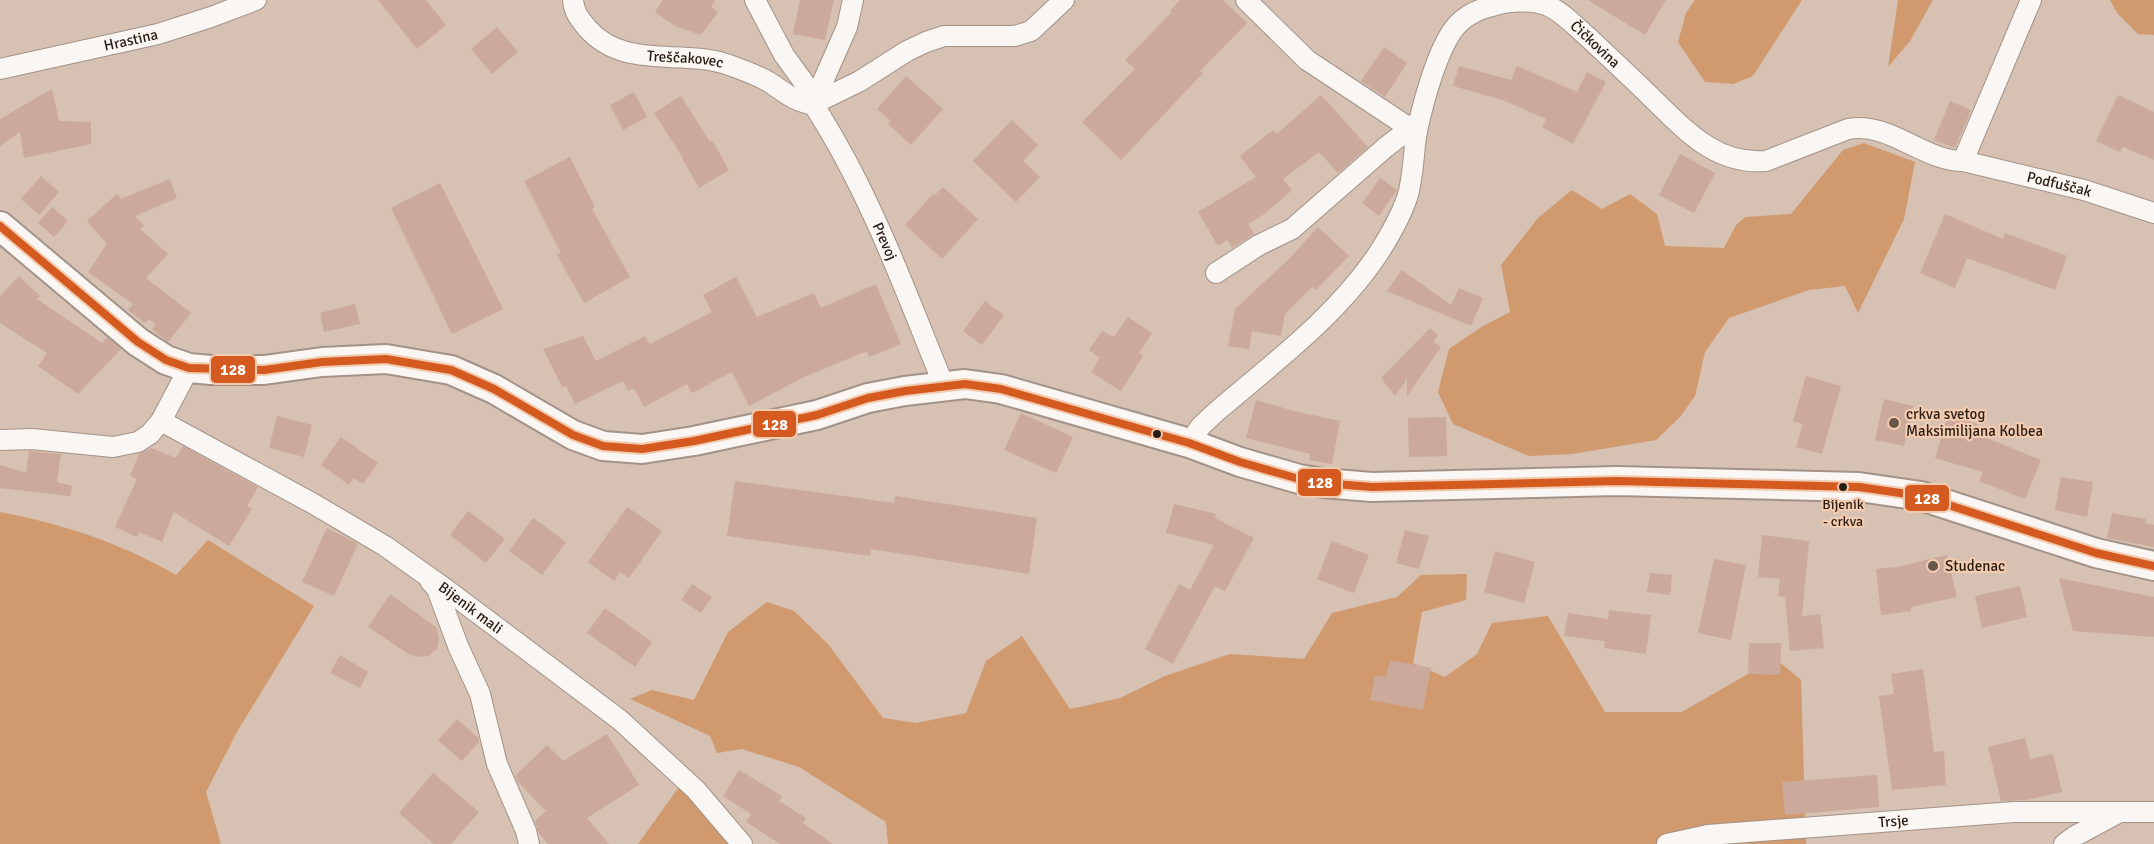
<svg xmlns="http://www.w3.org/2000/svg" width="2154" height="844" font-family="Signika,sans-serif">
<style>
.forest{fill:#d0996e}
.building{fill:#cba99b}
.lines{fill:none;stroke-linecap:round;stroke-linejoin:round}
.street-casing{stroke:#a39287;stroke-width:22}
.secondary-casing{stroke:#a39287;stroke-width:32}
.street{stroke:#f9f6f3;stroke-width:20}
.secondary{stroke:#f9f6f3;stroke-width:28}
.bus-1-casing{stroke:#f2cbb0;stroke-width:12}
.bus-1{stroke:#d45a20;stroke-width:8}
.poi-dot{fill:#67564a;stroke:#f2cbb0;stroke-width:2}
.bus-dot{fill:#2b1c12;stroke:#f2cbb0;stroke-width:2}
.labels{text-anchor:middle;stroke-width:4.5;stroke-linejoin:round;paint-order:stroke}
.bus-label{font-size:14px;fill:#2b1c12;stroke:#f2cbb0}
.street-label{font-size:15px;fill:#2b1c12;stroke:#f2cbb0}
.poi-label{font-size:15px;fill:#2b1c12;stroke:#f2cbb0;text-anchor:start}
.line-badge{stroke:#f2cbb0;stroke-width:2}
.badge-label{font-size:16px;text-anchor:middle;font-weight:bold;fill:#fff}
</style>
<rect width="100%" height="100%" fill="#d6c1b2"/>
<path class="forest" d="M1695,0h107l-49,76 -20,8 -28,-2 -27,-40 8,-29z
M1898,0h35l-23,41 -22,26z
M2110,0h44v35l-16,-1 -21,-21z
M1864,143l51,19 -11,57 -46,94 -13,-27 -36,4 -80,28 -24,34 -10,44 -15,21 -24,23 -84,14 -43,2 -76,-32 -15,-32 11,-43 34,-23 27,-14 -9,-47 37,-47 34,-28 30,19 28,-15 27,20 8,32 59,2 12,-23 9,-8 46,-3 52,-64z
M0,512c66,13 118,30 176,63l32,-35 106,66 -76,124 -32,62 15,52h-221z
M1467,574l-1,26 -44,12 -9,51 32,14 32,-23 15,-31 56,-7 57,96h77l64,-37 31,-15 24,20 5,164h-918l-2,-22 -87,-55 -57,-18 -25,4 -7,-17 -80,-37 22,-9 42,10 34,-68 39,-30 27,9 34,33 55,74 33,5 50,-10 20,-52 36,-25 48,73 50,-11 45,-22 65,-22 74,5 28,-46 65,-16 24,-22z
M684,780l57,64h-103z"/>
<path class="building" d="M378,0h48l20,25 -29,24z
M663,0h52l-4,7 7,5 -17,23 -26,-9 -20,-14z
M800,0h34l-9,40 -32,-6z
M1180,0h43l24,23 -47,48 3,2 -82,87 -39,-38 53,-53 -10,-9 47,-48 -2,-1z
M1588,0h78l-21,35z
M497,27l21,25 -26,22 -21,-25z
M1384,47l23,16 -22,34 -24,-16z
M1459,66l52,14 6,-14 60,26 10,-20 19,10 -33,62 -31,-17 4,-8 -43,-19 -50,-14z
M906,76l37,33 -32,36 -23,-21 3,-3 -14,-12z
M52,89l7,32 32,1v22l-67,14 -4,-26 -20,14v-27z
M634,92l13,25 -24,13 -13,-25z
M1321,95l47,52 -30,26 -19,-21 -36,27 9,11 -29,25 -15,9 6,10 -22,14 -5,-8 -9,6 -20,-34 58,-35 -16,-21 33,-26 4,4z
M2118,95l36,17v48l-31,-13 -3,5 -24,-11z
M681,96l29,46 2,-2 17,30 -30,18 -17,-30h1l-29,-45z
M1950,101l21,9 -16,38 -21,-8z
M1012,120l26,25 -15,16 17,16 -24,25 -43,-41z
M1680,154l35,19 -21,40 -35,-18z
M570,157l25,50 -3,2 38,68 -46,26 -27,-48 4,-2 -37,-72z
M41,176l18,16 -20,23 -18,-16z
M1380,178l17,12 -18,26 -17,-13z
M170,179l7,19 -42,18 9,10 -4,3 28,25 -22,24 45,35 -23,29 -16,-13 4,-5 -7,-5 -4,4 -17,-13 5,-6 -45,-32 19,-28 -20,-23 30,-27 4,5z
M440,183l63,126 -51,25 -61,-126z
M943,187l35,32 -36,40 -37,-34 28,-31 2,1z
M52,207l16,14 -14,16 -16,-14z
M1945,214l58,25 2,-6 62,23 -12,34 -88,-32 -12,30 -35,-15z
M1318,227l31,29 -33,34 -4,-3 -27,27 -4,22 -29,-5 -3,18 -21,-3 7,-37 54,-50z
M1402,270l49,35 8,-17 24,10 -12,28 -84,-35z
M19,276l21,20 -3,3 65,44 5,-6 14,12 -43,45 -40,-28 9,-13 -47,-30v-27z
M736,277l21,40 57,-24 7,15 55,-24 25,60 -32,13 -2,-6 -63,26 -55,29 -17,-34 -40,21 -5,-9 -43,23 -10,-19 -6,3 -5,-10 -48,23 -9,-18 -4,1 -19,-38 40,-13 13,25 49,-25 5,8 62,-32 -9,-17z
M985,301l19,14 -22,30 -19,-14z
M355,304l5,20 -36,8 -4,-19z
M1128,317l24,16 -13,20 4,3 -22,35 -30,-19 9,-14 -11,-8 13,-19 12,6z
M1430,328l8,7 -5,7 8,5 -34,49v-17l-12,17 -14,-18z
M1806,376l35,10 -19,68 -26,-7 7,-23 -10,-3z
M1884,399l29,7 -9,40 -29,-6z
M1256,400l38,11 46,10 -8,43 -23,-4 1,-6 -64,-16z
M1021,413l52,24 -17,36 -52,-23z
M1948,415l30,9 -3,9 66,27 -16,39 -46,-18 4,-9 -48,-14z
M277,416l35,9 -8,32 -35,-9z
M1446,417l1,39 -38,1 -1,-39z
M341,437l37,26 -15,21 -9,-6 -5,7 -28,-20z
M183,446l75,41 -11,19 5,3 -23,37 -55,-34 -12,30 -23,-10 -2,5 -22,-10 22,-48 -7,-3 9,-22 12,-6 25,10z
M29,451l32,3 -4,28 15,4 -2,10 -70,-8v-23l26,8z
M2061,477l32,5 -6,35 -32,-7z
M735,481l159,22 1,-7 142,22 -8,56 -158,-25 -1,7 -143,-20z
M1174,504l42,10 -1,4 39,20 -29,53 -10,-5 -42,78 -28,-15 34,-65 11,6 24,-45 -48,-12z
M627,507l35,24 -33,47 -9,-6 -6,9 -26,-19z
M468,511l37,28 -19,24 -36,-28z
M2112,513l34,6 -1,4 9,2v22l-47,-9z
M533,518l33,24 -24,33 -33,-24z
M327,528l31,16 -24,52 -32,-14z
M1405,530l24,6 -10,33 -23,-6z
M1762,535l47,6 -7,75 18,-2 4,34 -34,3 -5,-54 -7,-1 2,-17 -22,-2z
M1332,541l37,14 -15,38 -37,-14z
M1495,551l40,11 -11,41 -40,-11z
M1947,555l10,42 -46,10v4l-30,4 -5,-46 21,-2z
M1714,559l32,6 -15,75 -33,-7z
M1650,573l22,2 -2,20 -23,-3z
M2059,578l95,19v40l-81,-6z
M692,584l20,13 -11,16 -20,-13z
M2020,586l7,31 -45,11 -7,-32z
M390,594l47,34 2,10 -2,11 -9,7 -11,1 -10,-4 -39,-26z
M605,608l47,34 -17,25 -48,-34z
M1609,610l42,5 -5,39 -42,-6 1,-7 -41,-5 4,-23 40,6z
M1749,643h32l-1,32 -32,-1z
M340,655l28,17 -8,16 -30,-15z
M1390,660l41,8 -8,42 -53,-10 5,-25 11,2z
M1923,669l11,83 10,-1 2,34 -54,5 -13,-94 15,-2 -3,-20z
M457,719l21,19 1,4 -17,19 -24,-21z
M607,734l32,51 -52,33 22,26h-61l-10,-12 -3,-11 11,-10 -28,-29 -3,-6 32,-31 16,16z
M2025,738l5,21 23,-5 9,38 -36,8 -25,1 -13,-54z
M739,770l43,26 -3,5 27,17 -3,5 30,21h-53l-34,-22 5,-8 -28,-18z
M433,773l46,39 -28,32h-17l-35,-31z
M1877,775l2,32 -94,8 -3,-33z"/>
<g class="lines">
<g class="street-casing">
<g id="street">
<path id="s1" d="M573,0c1,12 6,18 14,28 37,42 92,21 139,36 14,5 29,10 43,18 14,9 27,21 44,22"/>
<path d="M755,0l29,55 21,29 8,20"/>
<path id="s2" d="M853,0l-6,27 -34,77c57,88 92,186 131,282"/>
<path d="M1246,0l61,60 95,63 15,8"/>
<path id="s3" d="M0,69l158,-35 53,-17 45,-17"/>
<path d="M813,104l47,-23 47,-30 19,-9 18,-6h71l16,-5 33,-31"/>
<path id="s4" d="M1963,161l121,29 70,23"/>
<path d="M1216,273l43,-28 33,-16 94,-82 13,-10 18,-6"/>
<path id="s5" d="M189,368l-28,53 151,82 73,43 62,44 173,130 76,70 46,54"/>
<path d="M0,440l32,-1 81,8 25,-5 12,-8 11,-13"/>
<path id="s6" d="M1189,443l12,-17 15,-14c56,-48 120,-95 162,-158 11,-17 22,-36 29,-56 7,-22 6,-45 10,-67 6,-28 21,-85 40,-106 10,-11 25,-17 39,-20 14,-4 36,-5 50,0 16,6 30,22 43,33 22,21 44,41 66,63 32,31 62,64 111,60l82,-32c41,-8 75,32 115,32l68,-161"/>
<path d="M430,581l7,8 21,57 22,48 17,70 29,67 3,13"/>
<path id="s7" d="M1667,844l41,-9 306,-23h140"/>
<path d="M2064,844l11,-8 43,-23"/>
</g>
</g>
<g class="secondary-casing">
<path id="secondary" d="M0,226l138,116 28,18 23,8 22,2h53l58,-8 64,-3 65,11 43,19 79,46 30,11 39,3 52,-8 123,-26 51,-17 37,-7 60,-7 36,5 188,54 51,19 59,17 24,4 49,4 245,-6 242,6 62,9 175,57 58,13"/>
</g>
<use href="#street" class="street"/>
<use href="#secondary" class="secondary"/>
<g class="bus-1-casing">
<path id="bus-1" d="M0,226l138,116 28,18 23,8 75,2 58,-8 64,-3 65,11 43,19 79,46 30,11 39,3 52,-8 123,-26 51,-17 37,-7 60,-7 36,5 188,54 51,19 59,17 24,4 49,4 245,-6 242,6 62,9 175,57 58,13"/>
</g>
<use href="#bus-1" class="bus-1"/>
</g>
<g class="poi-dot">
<circle cx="1894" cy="423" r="6"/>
<circle cx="1933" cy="566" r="6"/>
</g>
<g class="bus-dot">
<circle cx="1157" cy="434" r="5"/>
<circle cx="1843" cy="487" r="5"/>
</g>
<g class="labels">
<g class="bus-label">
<text x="1843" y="509">Bijenik<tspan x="1843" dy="17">- crkva</tspan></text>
</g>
<g class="street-label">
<text dy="5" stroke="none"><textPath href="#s3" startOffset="134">Hrastina</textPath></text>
<text dy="5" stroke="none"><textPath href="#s6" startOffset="672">Čičkovina</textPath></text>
<text dy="5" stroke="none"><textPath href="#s1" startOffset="138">Treščakovec</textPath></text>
<text dy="5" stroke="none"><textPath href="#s4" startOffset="99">Podfuščak</textPath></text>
<text dy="5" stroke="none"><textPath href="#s2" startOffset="267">Prevoj</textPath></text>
<text dy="5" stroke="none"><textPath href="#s5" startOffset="422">Bijenik mali</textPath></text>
<text dy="5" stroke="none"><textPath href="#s7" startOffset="228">Trsje</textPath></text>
</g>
<g class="poi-label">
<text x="1906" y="419">crkva svetog<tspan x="1906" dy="17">Maksimilijana Kolbea</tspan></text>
<text x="1945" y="571">Studenac</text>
</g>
</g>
<g class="line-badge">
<rect x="210" y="355" width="46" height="29" rx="6" fill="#d45a20"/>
<rect x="752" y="410" width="45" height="28" rx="6" fill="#d45a20"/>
<rect x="1297" y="468" width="45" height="29" rx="6" fill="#d45a20"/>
<rect x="1904" y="484" width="46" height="28" rx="6" fill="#d45a20"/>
</g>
<g class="badge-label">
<text x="233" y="375">128</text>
<text x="775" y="430">128</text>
<text x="1320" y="488">128</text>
<text x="1927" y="504">128</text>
</g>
</svg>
